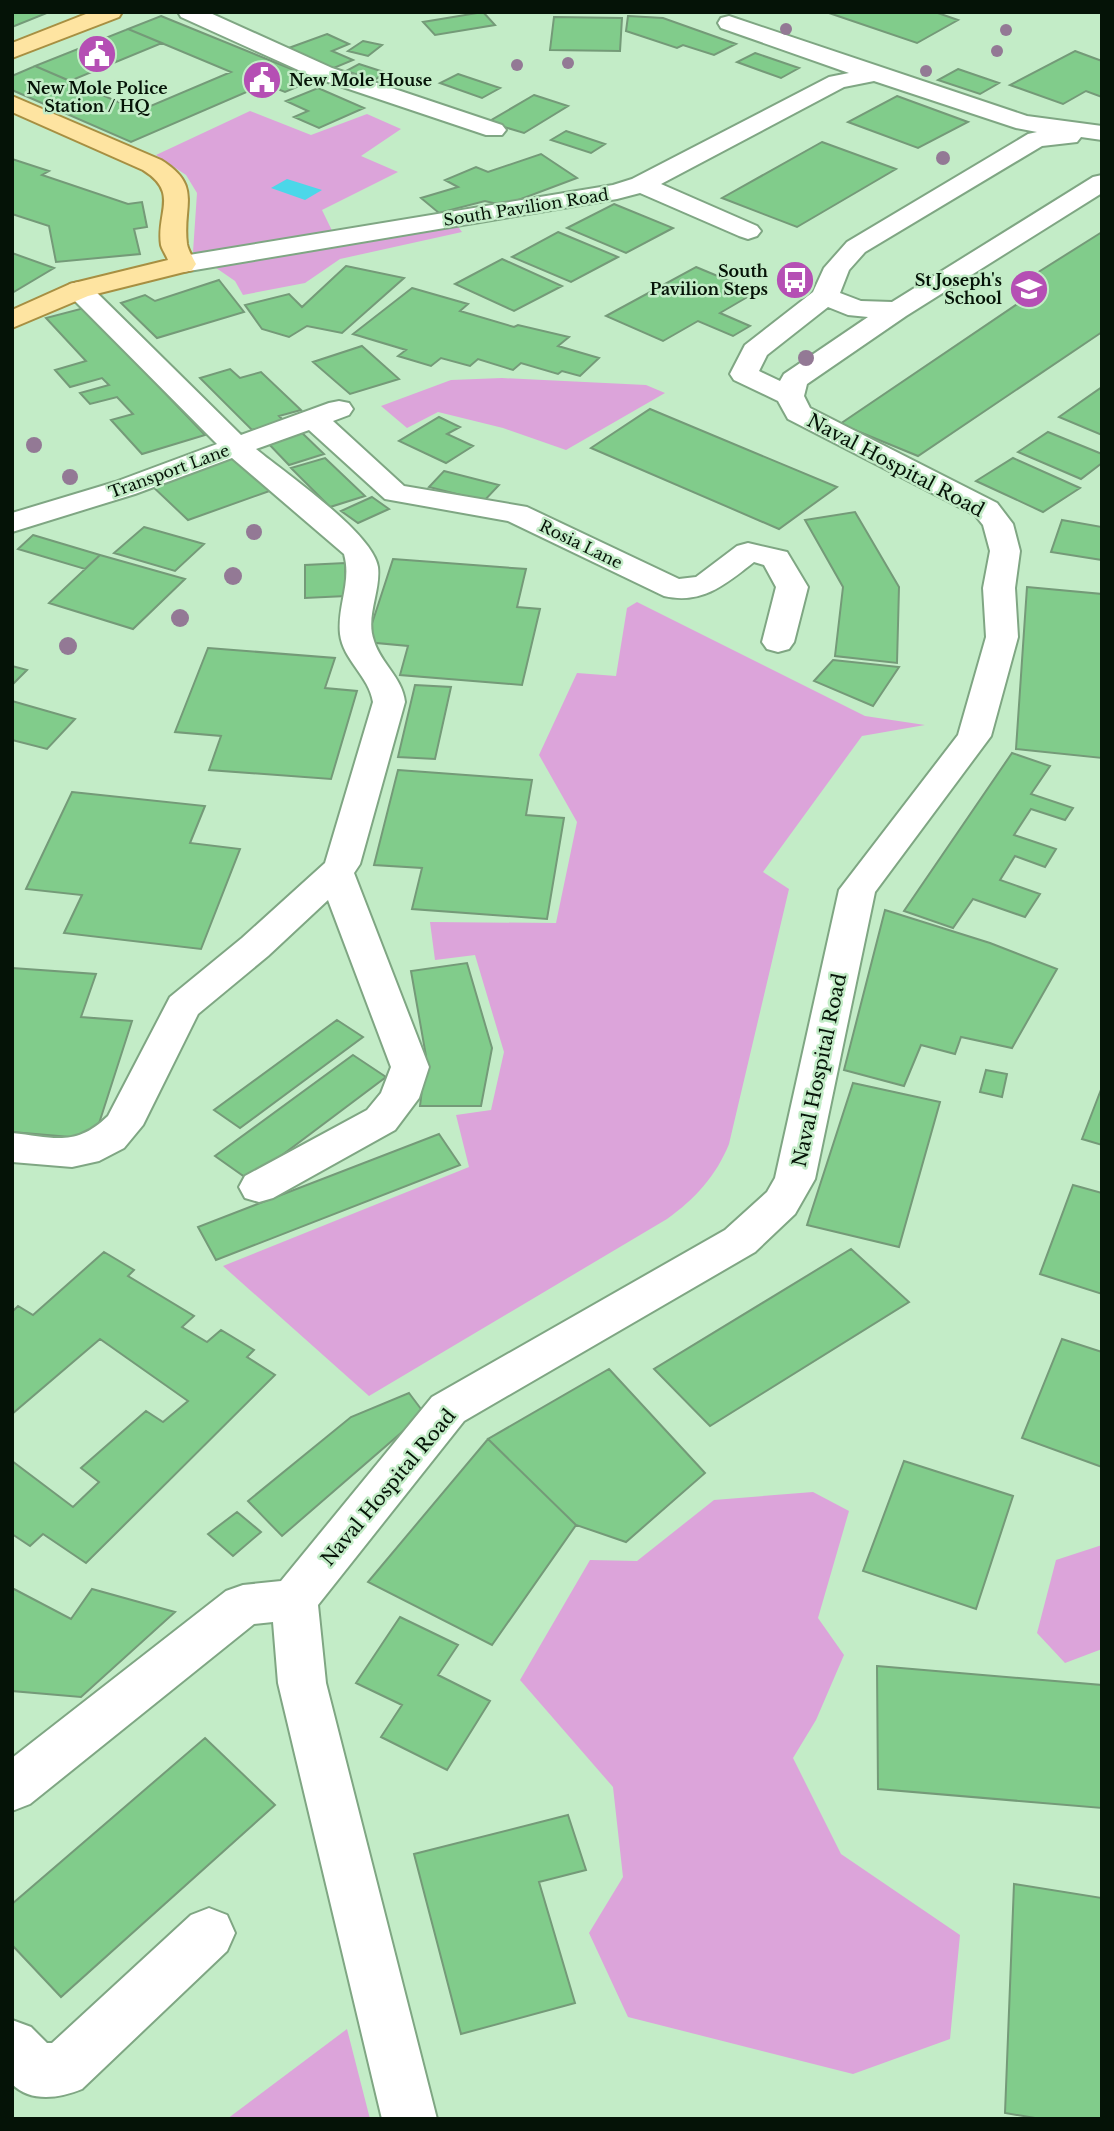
<svg xmlns="http://www.w3.org/2000/svg" width="1114" height="2131" font-family="'Libre Baskerville',serif">
<style>
.green{fill:#dca4da}
.water{fill:#4bd7e9}
.building{fill:#81cc8b;stroke:#749a78;stroke-width:2}
.lines{fill:none;stroke-linecap:round;stroke-linejoin:round}
.minor-casing{stroke:#7fa683;stroke-width:4}
.major-casing{stroke:#a78f42;stroke-width:4}
.minor{fill:#fff;fill-rule:evenodd}
.major{fill:#fee4a1;fill-rule:evenodd}
.tree{fill:#937995}
.labels{text-anchor:middle;stroke-width:5;stroke-linejoin:round;paint-order:stroke}
.far-poi-label{font-size:16px;font-weight:bold;fill:#051307;stroke:#c3ecc7;text-anchor:end}
.far-street-label{font-size:16px;fill:#051307;stroke:#c3ecc7}
.street-label{font-size:19px;fill:#051307;stroke:#c3ecc7}
</style>
<rect width="100%" height="100%" fill="#c3ecc7"/>
<path class="green" d="M250,111l61,24 56,-21 34,15 -40,27 37,16 -76,38 16,33 118,-19 6,8 -122,27 -35,24 -62,12 -8,-14 -42,-29 4,-59 -11,-18 -30,-20z
M502,378l144,7 19,8 -99,57 -63,-22 -65,-16 -31,16 -26,-22 70,-26z
M637,602l228,114 60,9 -63,11 -99,136 26,17 -60,255c-13,32 -34,55 -62,75l-298,177 -146,-130 246,-99 -13,-52 35,-5 13,-58 -29,-97 -40,5 -5,-38 126,1 21,-101 -38,-67 38,-82 39,3 11,-68z
M813,1492l36,19 -31,107 26,37 -28,65 -23,38 48,96 119,81 -10,104 -97,35 -225,-57 -39,-84 34,-56 -10,-90 -93,-107 70,-120 47,1 77,-61z
M1102,1545v104l-37,14 -28,-30 19,-73z
M347,2029l23,90h-143z"/>
<path class="water" d="M287,179l35,11 -17,10 -34,-12z"/>
<path class="building" d="M12,12h33l2,1 -35,14z
M483,12l12,13 -60,10 -12,-13z
M826,12h109l23,8 -41,23z
M161,16l155,63 -31,13 -20,-8 -134,58 -119,-52v-14l23,-10 104,45 92,-39 -103,-43z
M628,16l35,2 73,26 -22,11 -31,-10 -6,3 -51,-17z
M554,17l68,1 -2,33 -70,-1z
M128,29l34,14 -92,38 -35,-15z
M327,34l22,10 -17,7 21,9 -24,10 -43,-21z
M363,41l19,4 -14,11 -20,-5z
M1075,51l27,10v36l-16,-6 -23,13 -53,-19z
M755,53l44,15 -18,10 -44,-16z
M359,64l28,9 -13,7 -28,-9z
M958,69l41,14 -19,11 -42,-14z
M458,74l42,14 -18,10 -42,-15z
M318,88l46,20 -45,20 -25,-11 14,-6 -22,-10z
M534,95l34,11 -44,27 -36,-11z
M897,96l71,26 -50,26 -70,-26z
M566,131l39,13 -14,9 -40,-13z
M822,142l74,27 -99,58 -75,-29z
M541,154l36,24 -64,24 -16,2 -12,-3 -46,12 -18,-15 37,-11 -13,-7 31,-13 12,5z
M12,159l37,12 -7,4 86,29 14,-2 5,25 -13,2 6,25 -84,8 -7,-36 -37,-12z
M614,204l59,24 -47,25 -59,-25z
M558,232l60,25 -47,25 -59,-25z
M1102,232v100l-184,124 -78,-32 198,-134 -17,-7z
M12,253l42,15 -42,25z
M502,259l60,27 -48,25 -59,-27z
M346,266l58,12 -62,55 -35,-7 -18,11 -27,-8 -17,-24 44,-11 13,13z
M696,267l60,25 -36,21 30,13 -17,10 -35,-15 -35,20 -57,-25z
M219,280l25,32 -87,26 -36,-35 24,-8 10,6z
M412,288l56,16 -8,7 54,16 4,-2 51,12 -11,9 41,12 -19,18 -18,-5 -4,3 -37,-11 -8,7 -35,-11 -8,7 -29,-8 -10,8 -33,-10 8,-6 -53,-16z
M84,308l121,127 -63,19 -31,-34 22,-6 -16,-17 -27,7 -10,-11 29,-8 -7,-7 -32,9 -15,-17 31,-9 -40,-43z
M362,346l37,33 -49,15 -37,-32z
M230,369l10,9 21,-6 40,38 -22,6 5,5 -32,9 -52,-52z
M1102,387v48l-43,-18z
M650,409l187,78 -58,42 -188,-81z
M439,417l21,10 -13,7 26,12 -27,17 -47,-22z
M298,429l26,25 -35,11 -25,-26z
M1048,432l54,22v9l-21,16 -63,-27z
M238,456l37,33 -87,31 -37,-35z
M325,458l40,38 -35,11 -39,-39z
M1013,458l67,30 -37,24 -67,-31z
M444,471l55,14 -15,16 -55,-14z
M372,497l17,12 -31,14 -17,-12z
M855,512l44,75 -2,76 -62,-7 8,-69 -38,-67z
M1062,520l40,7v33l-51,-8z
M144,527l60,17 -29,27 -61,-18z
M33,535l67,20 -15,14 -67,-20z
M100,555l85,24 -52,50 -84,-26z
M393,559l133,10 -9,38 23,2 -18,76 -122,-10 8,-29 -42,-4z
M345,563l1,33 -41,2v-33z
M1027,587l75,7v164l-86,-9z
M208,648l127,10 -10,30 32,3 -26,88 -122,-9 12,-34 -46,-4z
M833,660l66,7 -26,39 -59,-25z
M12,666l15,4 -15,15z
M415,685l36,2 -16,72 -37,-2z
M12,701l63,18 -28,30 -35,-9z
M1012,753l38,13 -19,28 42,14 -8,12 -34,-11 -17,26 42,14 -11,18 -30,-11 -15,24 40,14 -15,23 -52,-18 -20,29 -49,-17z
M398,770l134,10 -6,35 38,3 -17,101 -135,-10 10,-41 -48,-3z
M72,792l133,14 -15,37 50,6 -39,100 -137,-16 18,-38 -56,-6z
M885,910l105,33 67,26 -45,79 -51,-11 -6,17 -34,-9 -17,41 -60,-16z
M467,963l25,85 -11,58h-61l6,-50 -15,-85z
M12,968l84,6 -15,43 51,4 -38,118 -82,-7z
M337,1020l26,17 -123,91 -26,-18z
M353,1055l33,22 -137,103 -34,-24z
M986,1070l21,4 -5,23 -22,-5z
M853,1083l87,19 -41,145 -92,-22z
M1102,1087v58l-20,-6z
M439,1134l21,31 -244,95 -18,-33z
M1073,1185l29,8v101l-62,-20z
M851,1249l58,53 -199,124 -56,-57z
M104,1252l30,18 -6,6 66,40 -12,11 25,15 14,-12 33,20 -7,7 28,18 -189,188 -43,-29 -13,12 -18,-12v-73l61,46 26,-25 -18,-14 65,-57 17,11 25,-21 -88,-62 -88,75v-102l6,-6 15,9z
M1062,1339l40,13v115l-80,-29z
M609,1369l96,104 -79,69 -50,-17 -88,-86z
M409,1393l15,20 -142,123 -34,-35 103,-84z
M488,1439l88,86 -84,120 -124,-63z
M904,1461l109,35 -37,113 -113,-38z
M237,1512l24,20 -28,24 -25,-22z
M12,1588l59,31 21,-30 83,23 -94,85 -69,-6z
M400,1617l58,28 -20,30 52,26 -43,69 -66,-33 21,-32 -46,-22z
M877,1666l225,19v123l-224,-19z
M205,1738l70,67 -214,192 -49,-52v-41z
M568,1815l18,55 -47,12 36,121 -114,31 -47,-180z
M1014,1884l88,14v221h-61l-36,-6z"/>
<g class="lines">
<g class="minor-casing">
<path id="minor" d="M178,12h30l124,56 170,57 4,5 -4,5h-16l-170,-57 -135,-61z
M729,16l298,100 75,10v14l-21,-3 -4,5 -35,4 -177,106 -16,18 -9,23 21,8 31,1 201,-125 9,-2v18l-196,123 -99,68 -3,12 6,12 187,95 16,21 7,27 -5,37 3,49 -27,99 -116,156 -60,287 -20,35 -40,38 -291,169 -146,184 8,78 111,436h-55l-104,-436 -5,-61 -19,2 -224,180 -18,7v-53l214,-167 17,-6 38,-4 151,-184 293,-167 42,-38 8,-14 64,-288 119,-155 28,-98 -3,-49 7,-37 -7,-26 -8,-10 -187,-96 -10,-18 -44,-21 -4,-6 15,-29 68,-53 11,-24 23,-26 181,-108 9,-2 -21,-4 -142,-47 -30,6 -183,97 96,42 4,5 -4,5 -9,3 -9,-3 -99,-43 -23,6 -434,73 -9,-2 -4,-6 4,-6 9,-2 430,-71 19,-6 197,-102 20,-4 -128,-45 -3,-5 3,-5zM828,307l20,8 20,2 -84,57 -4,7 -21,-10 8,-16z
M79,282l9,2 153,151 88,-32 10,-2 10,2 4,6 -4,6 -16,6 71,65 123,21 152,72 17,-2 41,-31 11,-3 39,9 21,35 -14,55 -5,7 -11,3 -11,-3 -5,-7 14,-55 -12,-22 -10,-3c-28,22 -52,43 -90,34l-156,-75 -123,-22 -76,-69 -53,19c29,24 117,84 122,118 3,24 -13,50 -4,74 7,23 28,36 31,61l-45,162 -6,9 75,194 -10,31 -24,32 -122,68 -14,4 -14,-4 -6,-11 6,-11 122,-66 14,-17 10,-26 -63,-167 -60,56 -70,58 -55,111 -19,23 -25,13 -27,6 -60,-5v-29c41,4 63,15 96,-17l62,-119 72,-59 83,-75 48,-161c-4,-26 -30,-42 -33,-68 -3,-28 12,-52 4,-80l-112,-96 -97,36 -123,38v-19l103,-31 102,-38 -147,-148 -4,-6 4,-6z
M209,1908l18,7 8,18 -8,18 -145,138c-22,9 -51,14 -70,-5v-64l19,7 16,16h5l139,-128z"/>
</g>
<g class="major-casing">
<path id="major" d="M91,12h31l-3,5 -107,41v-15z
M12,96l149,64c42,26 21,45 26,84 1,6 6,14 9,20l-4,6 -104,26 -76,32v-18l58,-26 98,-24c-2,-5 -6,-11 -7,-15 -5,-33 19,-52 -18,-75l-131,-58z"/>
</g>
<use href="#minor" class="minor"/>
<use href="#major" class="major"/>
</g>
<g class="tree">
<circle cx="786" cy="29" r="6"/>
<circle cx="1006" cy="30" r="6"/>
<circle cx="997" cy="51" r="6"/>
<circle cx="568" cy="63" r="6"/>
<circle cx="517" cy="65" r="6"/>
<circle cx="926" cy="71" r="6"/>
<circle cx="943" cy="158" r="7"/>
<circle cx="806" cy="358" r="8"/>
<circle cx="34" cy="445" r="8"/>
<circle cx="70" cy="477" r="8"/>
<circle cx="254" cy="532" r="8"/>
<circle cx="233" cy="576" r="9"/>
<circle cx="180" cy="618" r="9"/>
<circle cx="68" cy="646" r="9"/>
</g>
<defs>
<g id="civic-disc" transform="scale(2.0125)"><circle r="9.5" fill="#b54fb4" stroke="#c3ecc7"/><path d="M-.6-6.5H3V-4.5H.6V-3L4-1V1h2V6H-6V1h2V-1L-.6-3ZM-1.2 2.5V6h2.4V2.5Z" fill="#fff"/></g>
<g id="bus-disc" transform="scale(2.0125)"><circle r="9.5" fill="#b54fb4" stroke="#c3ecc7"/><path d="M-5-6H5V4H4V6H2V4H-2V6H-4V4H-5ZM-3.5-4V0h7V-4ZM-3.5 1.2v1.5H-2V1.2ZM2 1.2v1.5H3.5V1.2Z" fill="#fff"/></g>
<g id="school-disc" transform="scale(2.0125)"><circle r="9.5" fill="#b54fb4" stroke="#c3ecc7"/><path d="M0-5L7-2L0 1L-7-2ZM-4 1L0 2.5L4 1V4Q0 6-4 4Z" fill="#fff"/></g>
</defs>
<g fill-rule="evenodd">
<use href="#civic-disc" x="97" y="54"/>
<use href="#civic-disc" x="262" y="80"/>
<use href="#bus-disc" x="795" y="280"/>
<use href="#school-disc" x="1029" y="289"/>
</g>
<g class="labels">
<g class="far-poi-label">
<text x="289" y="86" text-anchor="start">New Mole House</text>
<text x="97" y="94" text-anchor="middle">New Mole Police<tspan x="97" dy="18">Station / HQ</tspan></text>
<text x="768" y="277">South<tspan x="768" dy="18">Pavilion Steps</tspan></text>
<text x="1002" y="286">St Joseph's<tspan x="1002" dy="18">School</tspan></text>
</g>
<g class="far-street-label">
<text transform="translate(526 207) rotate(-9)" y="6">South Pavilion Road</text>
<text transform="translate(169 471) rotate(-20)" y="6">Transport Lane</text>
<text transform="translate(581 544) rotate(26)" y="6">Rosia Lane</text>
</g>
<g class="street-label">
<text transform="translate(896 465) rotate(28)" y="7">Naval Hospital Road</text>
<text transform="translate(819 1070) rotate(-78)" y="7">Naval Hospital Road</text>
<text transform="translate(388 1487) rotate(-50)" y="7">Naval Hospital Road</text>
</g>
</g>
<rect width="1114" height="2131" fill="none" stroke="#051307" stroke-width="28"/>
</svg>
